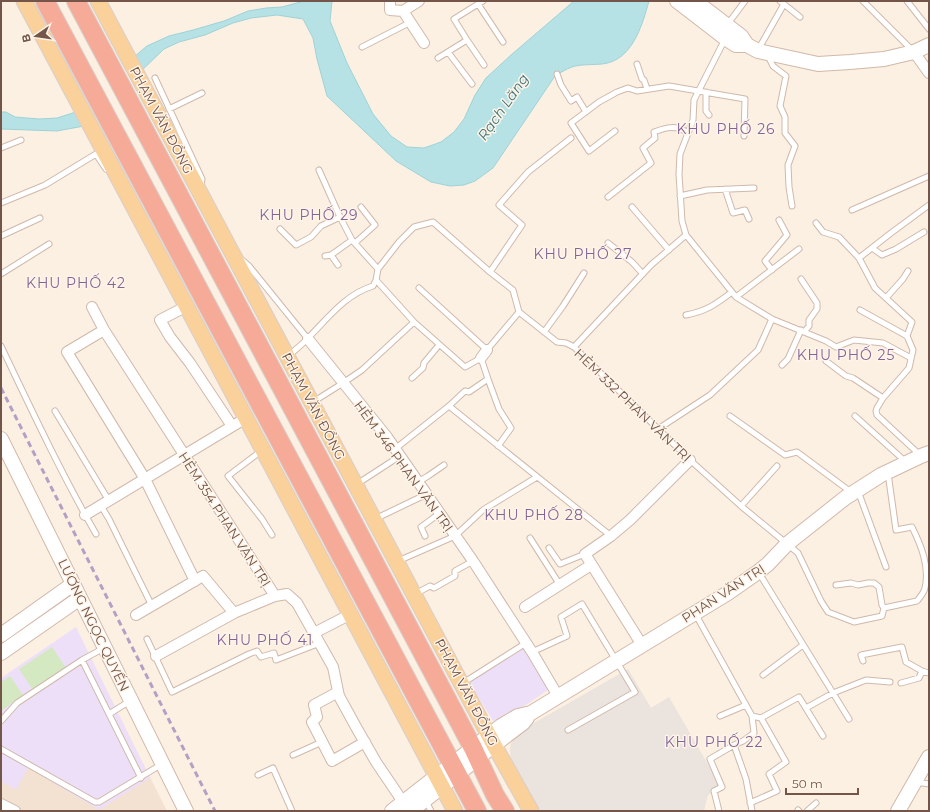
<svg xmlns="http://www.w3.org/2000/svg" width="930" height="812" font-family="Montserrat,sans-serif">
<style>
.residential{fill:#f3e1d1}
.industrial{fill:#ebe3dd}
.education{fill:#eddff8}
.pitch{fill:#d4e9c1}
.water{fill:#b7e2e5;stroke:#9ed2d7}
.pier{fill:#fcf0e2}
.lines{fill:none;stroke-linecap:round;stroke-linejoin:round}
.lane-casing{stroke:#cfb9ac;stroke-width:7}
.street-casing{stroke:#cfb9ac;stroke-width:12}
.secondary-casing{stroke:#d2b8a9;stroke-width:16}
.primary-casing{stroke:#d8cfcc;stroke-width:17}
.highway-casing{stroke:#d8cfcc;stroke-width:20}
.lane{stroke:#fff;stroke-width:5}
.street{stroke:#fff;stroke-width:10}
.secondary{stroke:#fff;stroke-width:14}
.primary{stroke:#fad09b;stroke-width:15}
.highway{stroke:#f6ab99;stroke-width:18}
.rail{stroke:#b2a1c5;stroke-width:3;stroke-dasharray:6 4;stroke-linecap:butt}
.labels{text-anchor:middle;stroke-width:3;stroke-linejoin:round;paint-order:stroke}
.street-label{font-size:13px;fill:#735549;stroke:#fff4e8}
.water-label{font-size:14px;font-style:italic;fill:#3d7378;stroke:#fff4e8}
.neighbourhood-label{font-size:14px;letter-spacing:1px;fill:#826497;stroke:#fff4e8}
</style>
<rect width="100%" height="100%" fill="#fcf0e2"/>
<path class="residential" d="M78,634l89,177h-152l-14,-7v-119z"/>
<path class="industrial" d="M628,669l23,39 18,-11 52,90 -13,8 -4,16h-167l-26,-49 -1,-13 1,-6 11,-13z"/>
<path class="education" d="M76,627l74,151 -51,32 -71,-42 -12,22 -15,-9v-103z
M525,646l26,42 -48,32 -10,1 -24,-39z"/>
<path class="pitch" d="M52,647l14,21 -33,22 -14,-21z
M10,676l13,19 -22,16v-29z"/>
<path class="water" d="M304,1h28l-2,20 17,42 26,51 18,22 16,11 17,1 17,-6 13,-10 10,-13 11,-24 11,-17 25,-23 63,-54h75c-7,25 -17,60 -47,63 -9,1 -22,0 -30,3 -6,2 -12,6 -17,9l-62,92 -18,13 -11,4 -14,1 -19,-4 -35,-21 -69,-65 -10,-37 -4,-21 -10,-19 -26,-4 -26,3 -18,5 -28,12 -26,7 -15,7 -80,77 -27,5 -56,-2v-17h5l9,5 24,2 18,-1 19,-6 58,-55 13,-11 22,-10 24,-6 31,-9 24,-10 18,-3 16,-1z"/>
<path class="pier" d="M132,56l10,17 -56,54 -10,-18z"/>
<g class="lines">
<g class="lane-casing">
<path id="lane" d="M780,1l20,16
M863,1l50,50
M907,1l22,28
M478,4l25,38
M727,25l18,-24
M725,39l-31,61 -1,20 -13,34 -1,20 3,47 4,14 50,62 36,22 32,13 22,9 10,6 18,-7 29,3 28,15
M467,40l17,25
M362,47l49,-25
M758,50l26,-46
M448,52l24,32
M768,56l5,10 13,10 -6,30 5,11v16l10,13 -7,19 1,22 3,19
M438,58l29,-18 -13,-21 29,-18
M637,64l5,15 2,1 3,9
M557,74l4,11 10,16 6,-4 9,15
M155,78l47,101 -1,7
M706,92v19l3,4
M169,109l33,-16
M615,131l-26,20 -18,-28 28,-21 18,-10 11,-4 9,3 32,-5 76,13 -1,37
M1,148l20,-8
M319,170l21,47 12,23 26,29 -2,11 38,42 51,45 16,-9 7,21 -19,13 -4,-1 -16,15 162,130
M725,189l8,24 12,-3 4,9
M680,196l27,-6 47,-2
M608,197l43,-34 -8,-15 12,-10 -1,-6c13,-5 22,-7 34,1
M1,203l44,-18 51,-31 10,15
M632,207l37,43
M852,210l77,-34
M816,223l7,9 16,5 20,21 32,-25 38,-28
M280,229l16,16 15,-8 10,-11 19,-9
M1,236l39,-18
M355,243l20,-18 -14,-18
M608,243l24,19 11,12
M872,248l10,7 14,-6 28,-17
M331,255l7,10
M325,256l6,-1 21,-15
M859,258l16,30 37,34 -5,14 6,14 -4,18 -26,30 -6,10 -1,3 1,4 43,40
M242,260l7,6 59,73
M378,269l21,-27 15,-15 19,-5 57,50 23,18 6,22 38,30 9,1 8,4 116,113 51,46 57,47 23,48 7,11 26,10 28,-6 2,-8
M772,270l-7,-9 22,-26 -8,-15
M490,272l32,-47 -23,-20 29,-33 43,-34
M1,274l48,-30
M801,279l16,24v6l-8,11v6l-5,6
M419,288l68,62 32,-38
M736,297l63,-48
M886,298l17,-19 5,-8
M860,310l47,26
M686,315c21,-4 30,-11 46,-23
M544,332l19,-26 21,-33
M1,346c30,63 60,127 95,188
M574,347l77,-82 35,-30
M288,356c7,-6 15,-12 21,-19 19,-19 37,-43 64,-51l3,-6
M826,361l20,15 7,2 30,20
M782,365l6,-6 13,-29
M412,378l11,-10 1,-5 15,-18
M488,379l11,30 12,19 -13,18
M313,402l30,-19 19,-13 52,-48
M55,411l54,90
M730,416l55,39 12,-3 54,40
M855,416l51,46
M658,429l52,-34 48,-45 14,-31
M395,449l54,-43
M261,451l-33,25 34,43 10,16
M418,482l10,-6 16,-11
M357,484l43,-28
M858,491l28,76
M101,506l8,13 43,87
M741,506l36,-40
M375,519l52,-25
M425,536l-4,-9 19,-14
M530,538l30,47
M549,548l11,16 25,-10
M398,561l57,-25 28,-26 54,-33
M759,573l90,146
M836,585l15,-2 7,2 10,-2h6l5,4 3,18 2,3
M415,594l15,-8 4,2 21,-12v-5l18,-10
M884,608l33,-7c3,-4 7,-8 8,-13 5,-21 -4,-43 -13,-61l-16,3 -8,-57
M696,615l56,101 2,17 -11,8 -9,4 12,34 6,32
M147,639l25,53 77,-38 8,-3 4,6 13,-4 2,7 44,-17
M532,652l35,-16 -6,-19 21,-13 53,88 -67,38
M82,660l59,118
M863,661l-2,-6 41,-8 4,15 16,9
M763,675l40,-30
M463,683l63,-40
M901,683l18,-5 3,-7 7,2
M806,708l27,-15 33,-13 24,2
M109,714l21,-13
M720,716l26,-11
M761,718l38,-21 24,39
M1,721l16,-18 65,-43 22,-12
M1,749l94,53h4l63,-38
M293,755l29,-13
M258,775l15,-7 19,43
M916,782l13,2
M426,801l5,10
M750,803l27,-12 -8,-17 17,-12 -25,-44 -9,-2
M798,810l1,1
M719,811l-5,-20 8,-4 -12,-28 24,-14
M807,811l9,-8"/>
</g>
<g class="street-casing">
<path id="street" d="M390,1v9l13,1 16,-10
M403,11l21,32
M914,52l15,21
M187,306l-27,14 10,17 20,26 42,63
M92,307l12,23 171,266 12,-2 10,9 36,64 6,29 17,31 20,35 27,40
M104,330l-37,22 78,127 50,102
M308,339l79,98 86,124 59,91 26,44
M481,358l6,-8
M85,515l161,-97
M525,607l66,-42
M136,615l67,-39 31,37 41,-17
M314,633l37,-19
M642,645l-57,-91 26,-18 19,-16 60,-60
M156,656l78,-43
M338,692l-24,13 3,12 -5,5 20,39 33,-19
M1,804l14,7"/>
</g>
<g class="secondary-casing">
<path id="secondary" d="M677,1l48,37 11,7h11l11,6 60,13 32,-2 34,-3 30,-7 15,-7
M695,1l46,35 6,9
M1,439l185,372
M1,635l72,-51
M1,653l79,-55
M392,811l109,-85 17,-10 13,-3 197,-120 30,-21 10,-8 19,-20 58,-46 36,-23 40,-19 8,-3
M411,811l96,-76 16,-12 4,-5
M898,811l31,-54"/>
</g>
<g class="primary-casing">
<path id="primary" d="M24,1l431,810
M98,1l396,744 37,66"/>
</g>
<g class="highway-casing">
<path id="highway" d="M45,1l432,810
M76,1l397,747 22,47 10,16"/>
</g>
<use href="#lane" class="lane"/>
<use href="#street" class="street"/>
<use href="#secondary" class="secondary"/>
<use href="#primary" class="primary"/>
<use href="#highway" class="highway"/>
<path class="rail" d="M1,388l214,423"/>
</g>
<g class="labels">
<g class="street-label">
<text transform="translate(162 120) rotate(62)" y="5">PHẠM VĂN ĐỒNG</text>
<text transform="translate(633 405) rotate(44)" y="5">HẺM 332 PHAN VĂN TRỊ</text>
<text transform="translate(314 406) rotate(62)" y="5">PHẠM VĂN ĐỒNG</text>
<text transform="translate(404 466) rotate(54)" y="5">HẺM 346 PHAN VĂN TRỊ</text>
<text transform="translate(225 519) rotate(57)" y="5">HẺM 354 PHAN VĂN TRỊ</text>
<text transform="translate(723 593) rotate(-33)" y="5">PHAN VĂN TRỊ</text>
<text transform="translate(94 625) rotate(64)" y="5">LƯƠNG NGỌC QUYẾN</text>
<text transform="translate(467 692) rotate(62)" y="5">PHẠM VĂN ĐỒNG</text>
</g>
<g class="water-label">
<text transform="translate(503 107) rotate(-55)" y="5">Rạch Lăng</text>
</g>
<g class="neighbourhood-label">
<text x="726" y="134">KHU PHỐ 26</text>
<text x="309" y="220">KHU PHỐ 29</text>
<text x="583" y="259">KHU PHỐ 27</text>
<text x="76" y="288">KHU PHỐ 42</text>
<text x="846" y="360">KHU PHỐ 25</text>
<text x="534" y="520">KHU PHỐ 28</text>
<text x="265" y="645">KHU PHỐ 41</text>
<text x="714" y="747">KHU PHỐ 22</text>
</g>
</g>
<rect width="930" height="812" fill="none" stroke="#735549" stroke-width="4"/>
<g transform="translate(36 36) rotate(257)" stroke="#fff4e8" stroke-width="3" paint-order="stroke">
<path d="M0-3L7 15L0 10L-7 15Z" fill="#735549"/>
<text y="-6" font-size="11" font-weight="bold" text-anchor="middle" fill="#735549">B</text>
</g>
<path d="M786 788v6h72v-6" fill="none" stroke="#735549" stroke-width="2"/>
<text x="792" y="788" font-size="12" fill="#735549" stroke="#fff4e8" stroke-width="3" paint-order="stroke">50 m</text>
</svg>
